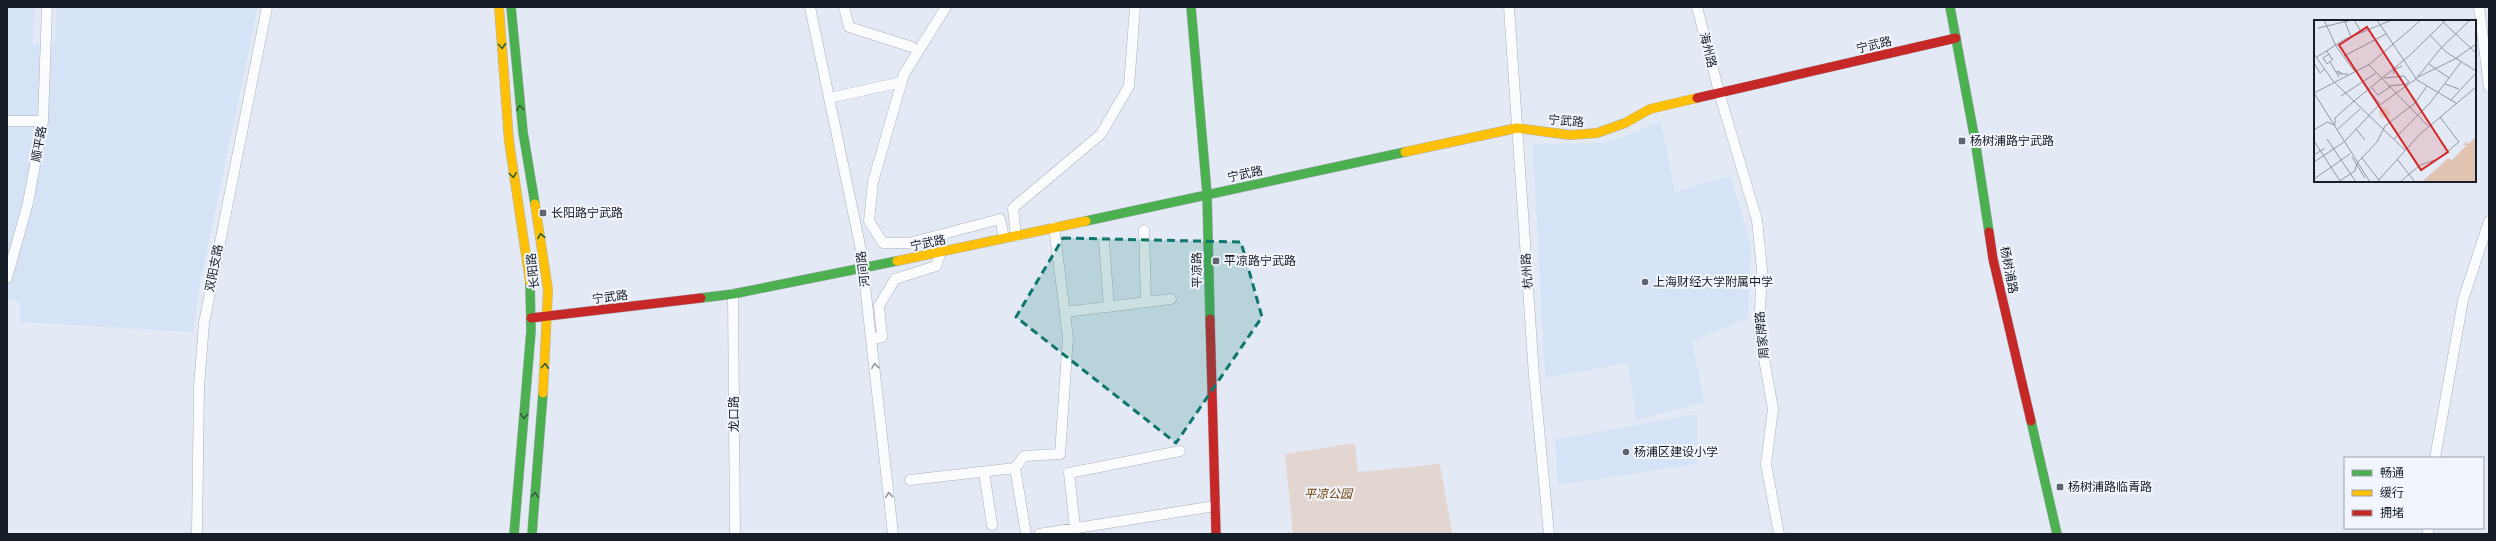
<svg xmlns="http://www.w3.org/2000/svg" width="2496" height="541" font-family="Spectral,'Noto Sans SC',serif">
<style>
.built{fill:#d6e3f7}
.green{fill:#e3d6d0}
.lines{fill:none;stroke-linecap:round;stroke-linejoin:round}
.street-casing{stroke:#abb1bb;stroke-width:11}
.fast-casing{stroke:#abb1bb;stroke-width:10}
.slow-casing{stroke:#abb1bb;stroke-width:10}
.jam-casing{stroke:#abb1bb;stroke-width:10}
.street{stroke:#fbfcfe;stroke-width:10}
.fast{stroke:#4caf50;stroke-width:9}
.slow{stroke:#ffc107;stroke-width:9}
.jam{stroke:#c62828;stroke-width:9}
.oneway{stroke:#2f5f3a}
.oneway2{stroke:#94989e}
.marked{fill:#0f766e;fill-opacity:0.2;stroke:#0f766e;stroke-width:3;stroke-dasharray:8 5;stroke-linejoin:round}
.poi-dot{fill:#5f6570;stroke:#f2f6fc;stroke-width:1.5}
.labels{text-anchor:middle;stroke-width:4;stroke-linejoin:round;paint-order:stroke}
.street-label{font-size:12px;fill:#171e28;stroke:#f2f6fc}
.poi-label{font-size:12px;fill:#171e28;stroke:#f2f6fc;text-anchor:start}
.park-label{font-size:12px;font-style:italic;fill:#723c05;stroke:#f2f6fc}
.inset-river{fill:none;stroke:#e0c3b0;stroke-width:2}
.inset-road{fill:none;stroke:#9298a3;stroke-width:1}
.view{fill:#d62828;fill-opacity:0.15;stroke:#d62828;stroke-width:2}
.inset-edge{fill:none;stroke:#171e28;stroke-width:2}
</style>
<rect width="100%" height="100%" fill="#e4eaf5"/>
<path class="built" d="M7,7h27l-1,37 22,1 1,-38h202l-59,282 -6,43 -173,-10v-19l-13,-5z
M1661,122l14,70 55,-16 21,69 -3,73 -56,23 12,61 -68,18 -8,-57 -83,15 -12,-234 73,-1z
M1697,414v50l-139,21 -3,-45z"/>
<path class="green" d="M1355,443l3,29 82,-8 12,70h-159l-8,-80z"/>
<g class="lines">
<g class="street-casing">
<path id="street" d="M810,7l51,243 32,284
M844,7l5,20 63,20
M946,7l-42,67 -31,108 -4,39 14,22h26l91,-24 4,19
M1509,7l25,369 15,158
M1697,7l22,85 38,128 5,50 -3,61 14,78 -7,55 13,70
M2479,7l10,80
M829,98l73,-16
M7,121h36
M1144,230l2,72
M1016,236l-3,-28 88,-74 28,-48 6,-79
M1104,242l5,65
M7,278l21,-75 15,-82 4,-114
M733,294l2,240
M1065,312l106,-13
M872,339l10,-2 -3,-31 16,-27 41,-13 5,-14
M2435,458l28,-158 26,-79
M1015,468l11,66
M984,472l8,53
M910,480l105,-12 9,-12 36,-2 8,-117 -14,-110
M1075,528l-6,-55 111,-22
M2428,528v6
M197,534l2,-147 5,-64 63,-316
M1039,534l176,-28"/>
</g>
<g class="fast-casing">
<path id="fast" d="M511,7l12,125 12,72
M1191,7l16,187 3,125
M1950,7l25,133 14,92
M1086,221l319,-69
M701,298l32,-4 164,-33
M2031,421l26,113
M514,534l17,-203 -1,-49
M532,534l11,-141"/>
</g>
<g class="slow-casing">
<path id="slow" d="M499,7l10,134 21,141
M1405,152l112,-24 53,7 27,-2 28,-10 25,-14 47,-11
M535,204l13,86 -5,103
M897,261l189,-40"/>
</g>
<g class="jam-casing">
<path id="jam" d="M1697,98l259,-60
M1989,232l4,27 38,162
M531,318l170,-20
M1210,319l6,215"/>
</g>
<use href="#street" class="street"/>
<use href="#fast" class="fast"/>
<use href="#slow" class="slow"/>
<use href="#jam" class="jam"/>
</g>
<defs><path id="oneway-chevron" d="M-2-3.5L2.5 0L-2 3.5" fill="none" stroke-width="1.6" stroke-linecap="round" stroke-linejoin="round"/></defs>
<g class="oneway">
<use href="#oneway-chevron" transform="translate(502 46) rotate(86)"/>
<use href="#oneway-chevron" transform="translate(520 108) rotate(-97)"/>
<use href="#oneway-chevron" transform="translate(513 175) rotate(82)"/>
<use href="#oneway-chevron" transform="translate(541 236) rotate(-101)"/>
<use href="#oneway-chevron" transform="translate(545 366) rotate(-86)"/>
<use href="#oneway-chevron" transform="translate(524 416) rotate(94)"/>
<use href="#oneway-chevron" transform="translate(535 495) rotate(-84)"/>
</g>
<g class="oneway2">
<use href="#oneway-chevron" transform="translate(875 366) rotate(-96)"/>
<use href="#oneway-chevron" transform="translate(889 495) rotate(-96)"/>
</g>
<path class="marked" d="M1063,238l178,4 21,75 -86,126 -160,-126z"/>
<g class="poi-dot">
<rect x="1958" y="137" width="8" height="8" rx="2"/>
<rect x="539" y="209" width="8" height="8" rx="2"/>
<rect x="1212" y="257" width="8" height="8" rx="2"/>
<circle cx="1645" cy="282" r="4"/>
<circle cx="1626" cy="452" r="4"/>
<rect x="2056" y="483" width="8" height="8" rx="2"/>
</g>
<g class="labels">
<g class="street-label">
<text transform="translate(1874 45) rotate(-13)" y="4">宁武路</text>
<text transform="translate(1708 50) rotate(76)" y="4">海州路</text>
<text transform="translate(1566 121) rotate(5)" y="4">宁武路</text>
<text transform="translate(39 144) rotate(-80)" y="4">顺平路</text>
<text transform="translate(1245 174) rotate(-12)" y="4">宁武路</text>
<text transform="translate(928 243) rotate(-12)" y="4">宁武路</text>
<text transform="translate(214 268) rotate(-79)" y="4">双阳支路</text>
<text transform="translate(863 269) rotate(-97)" y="4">河间路</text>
<text transform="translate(1197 270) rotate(-91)" y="4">平凉路</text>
<text transform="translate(2009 270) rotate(79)" y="4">杨树浦路</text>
<text transform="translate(533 271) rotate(-96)" y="4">长阳路</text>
<text transform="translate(1527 271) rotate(-94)" y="4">杭州路</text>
<text transform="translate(610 297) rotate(-7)" y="4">宁武路</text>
<text transform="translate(1762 335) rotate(-96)" y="4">周家牌路</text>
<text transform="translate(734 414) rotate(-90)" y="4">龙口路</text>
</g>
<g class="poi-label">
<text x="1970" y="145">杨树浦路宁武路</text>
<text x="551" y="217">长阳路宁武路</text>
<text x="1224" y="265">平凉路宁武路</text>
<text x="1653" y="286">上海财经大学附属中学</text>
<text x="1634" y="456">杨浦区建设小学</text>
<text x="2068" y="491">杨树浦路临青路</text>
</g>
<g class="park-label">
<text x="1328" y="498">平凉公园</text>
</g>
</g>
<g transform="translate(2314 20)">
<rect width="162" height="162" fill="#e4eaf5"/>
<path d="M64.5 93a5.5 5.5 0 1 1 11 0a5.5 5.5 0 1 1-11 0Z" fill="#e3d6d0"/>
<path d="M162,117v45h-54l26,-24 4,2 15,-15h-4l3,-3 2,2z" fill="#e0c3b0"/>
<path class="inset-river" d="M131,162l31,-27M140,162l22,-19"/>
<path class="inset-road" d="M10,0l12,26 19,26M40,0l8,13M63,0l40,60 39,23M127,0l35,33M31,2l6,15M4,8l34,-8M116,15l16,17 30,19M13,31v1l2,2 2,4 2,1 -6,5 -4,-6 6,-4M0,34l19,27 72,69M30,36l42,-22M3,37l28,-18 47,-19M16,42l9,15M0,43l6,10 5,-4M54,44l60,62M115,44l20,14M28,53l-5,-2 2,3h9M80,54l-1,-4 9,-4M104,57l37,-18 21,-15M70,58l20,-2 5,6 -2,1M131,64l14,5M74,66l20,-2M58,68l6,7 12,-8M0,73l56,-29 51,-44M0,73l56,89M57,73l9,11M27,76l35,-23M137,80l25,-27M39,82l56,-46 37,-36M21,105v-7l19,-17M24,109l22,-20M42,109l9,11M0,110l13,-8 7,3M13,119l29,43M80,119l36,-36 31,-41M0,121l26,40M0,135l11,-7M38,137l13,21M48,138l17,22M83,139l18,23M0,142l30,-20 33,-35 39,-28 25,-31 29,-28M0,159l36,-25M24,162l17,-11 2,-8 20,-21 8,-16 30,-23 12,-17M63,162l42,-47 57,-48M86,162l20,-17 18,-6 21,-17 -19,-25"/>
<path class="view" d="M53,7l81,125 -27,18 -82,-125z"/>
<rect width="162" height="162" class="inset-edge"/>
</g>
<rect width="2496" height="541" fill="none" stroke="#171e28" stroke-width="16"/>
<rect x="2344" y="457" width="140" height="72" fill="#f2f6fc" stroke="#9aa0a7"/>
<rect x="2352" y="470" width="20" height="6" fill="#4caf50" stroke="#9aa0a7"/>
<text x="2380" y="477" font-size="12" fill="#171e28">畅通</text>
<rect x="2352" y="490" width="20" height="6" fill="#ffc107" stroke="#9aa0a7"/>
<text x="2380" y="497" font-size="12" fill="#171e28">缓行</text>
<rect x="2352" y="510" width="20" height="6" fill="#c62828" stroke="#9aa0a7"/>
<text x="2380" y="517" font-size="12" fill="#171e28">拥堵</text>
</svg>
